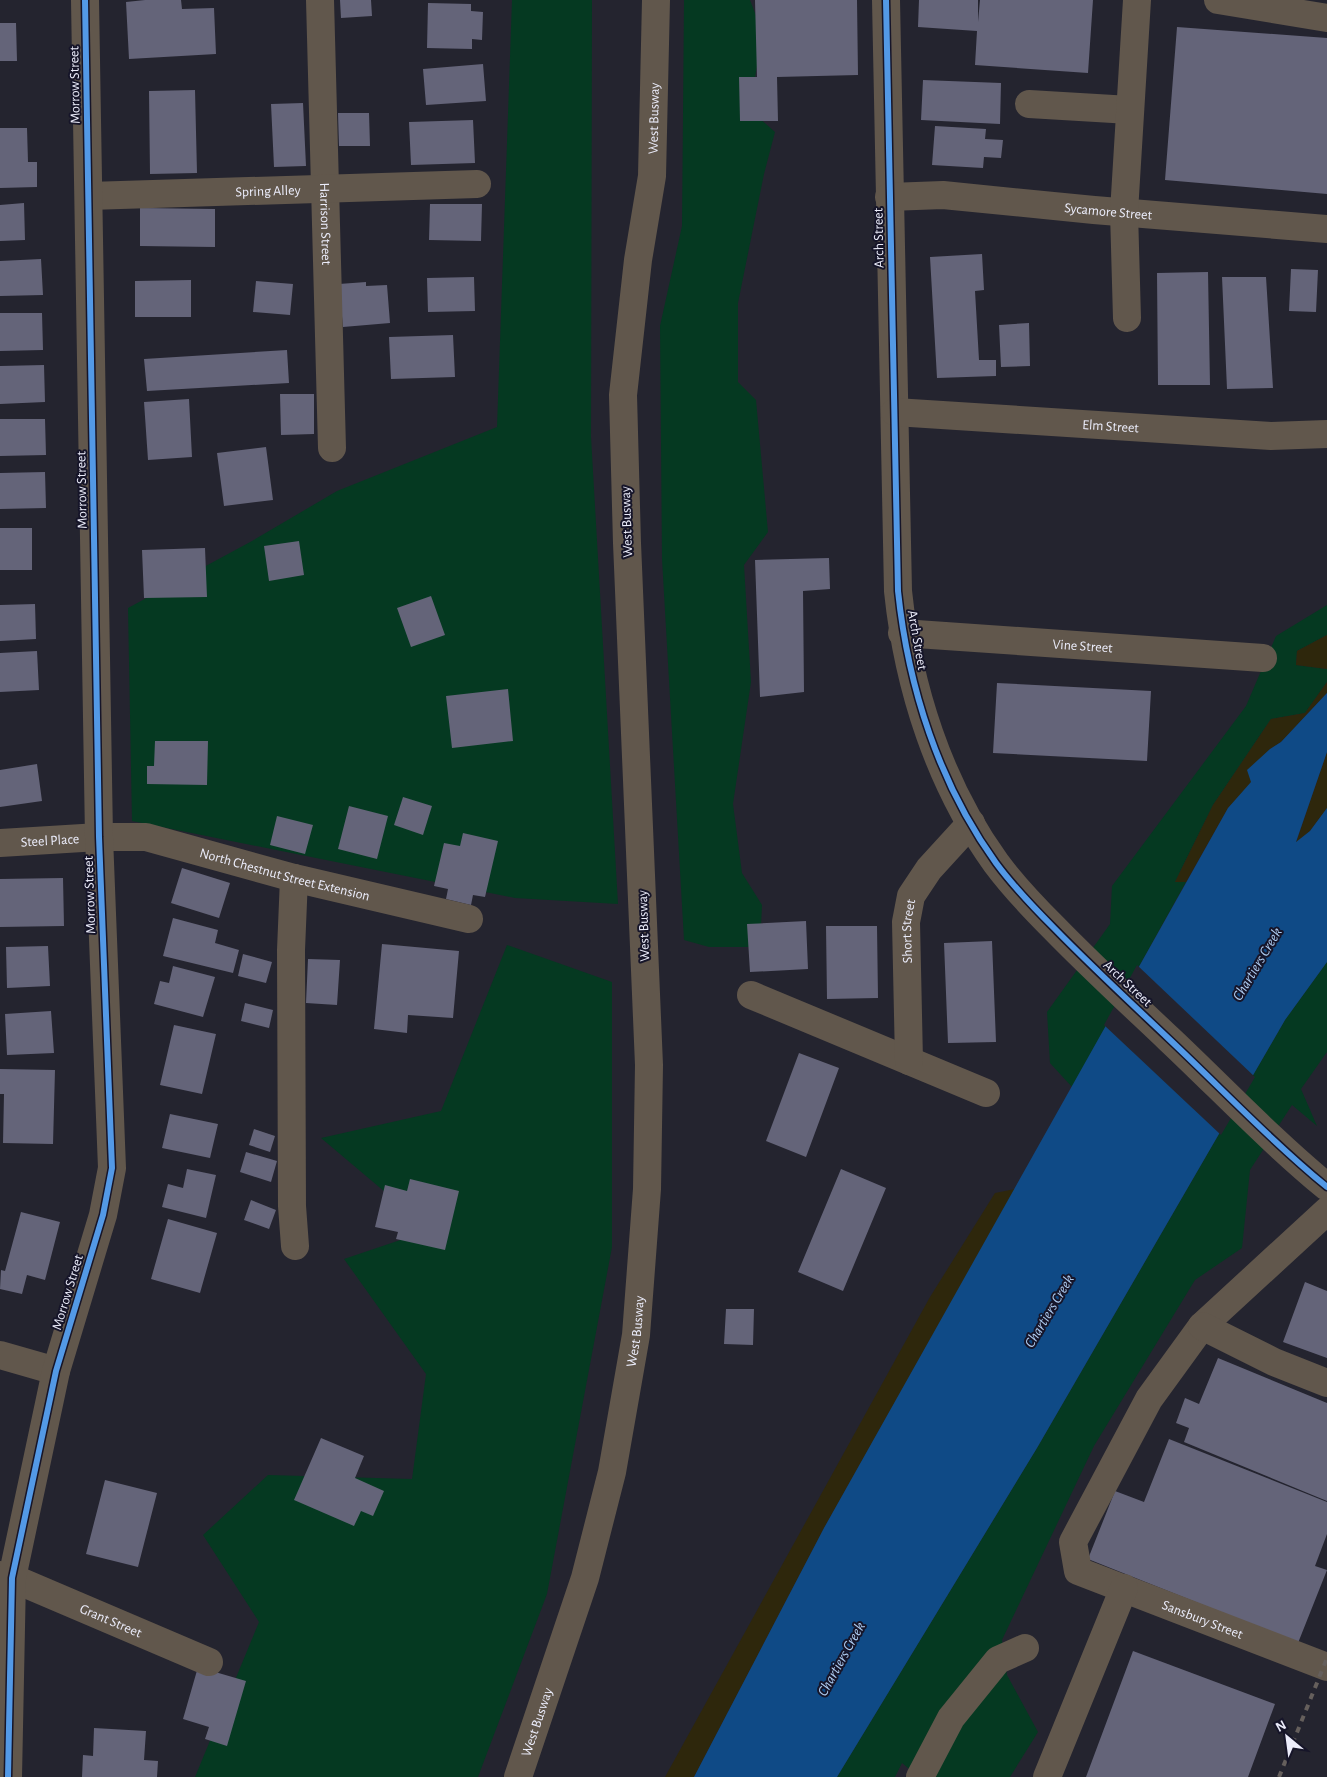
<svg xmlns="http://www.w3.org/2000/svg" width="1327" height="1777" font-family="'Alegreya Sans',sans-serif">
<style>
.green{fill:#053921}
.sand{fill:#2e270c}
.water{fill:#0f4a86}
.pier{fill:#24242f}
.building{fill:#646479}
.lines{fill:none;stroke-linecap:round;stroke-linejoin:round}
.minor{stroke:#61574c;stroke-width:28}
.rail{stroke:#655f5c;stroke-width:4;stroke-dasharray:6 6;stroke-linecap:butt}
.cycleway-casing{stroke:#161529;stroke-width:9}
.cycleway{stroke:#5399e6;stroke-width:6}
.labels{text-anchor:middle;stroke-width:4;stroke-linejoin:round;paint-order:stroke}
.street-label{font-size:14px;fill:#ebecfa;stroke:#161529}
.water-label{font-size:15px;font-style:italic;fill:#adcbf0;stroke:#161529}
</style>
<rect width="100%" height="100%" fill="#24242f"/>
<path class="green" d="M512,0h80l-1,437 27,467 -103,-6 -383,-77 -4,-213 124,-67 85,-50 160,-64z
M684,0h66l13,34 -14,75 26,23 -11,42 -26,129v79l18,18 12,132 -24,33 7,117 -18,122 9,69 20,32 -2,42h-51l-25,-7 -22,-381 -2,-233 22,-100z
M1327,605v30l-30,16 -1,14 31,4v13l-22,31 -34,6 -58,86 -38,77h11l-114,205 -22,-24 -3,-51 63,-88 2,-38 134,-180 30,-70z
M507,945l105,37v265l-65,347 -69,183h-283l64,-155 -56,-87 65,-60 144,4 14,-105 -82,-115 86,-29 -109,-92 120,-27z
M1327,962v90l-26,37 16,37 -25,-21 -42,65 -8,78 -47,32 -101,166 -92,194 5,35 31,57 -28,45h-91l-17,-14 -7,14h-58l200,-329 248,-428z"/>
<path class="sand" d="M1327,635v34l-31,-4 1,-14z
M1327,682v11l-46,49 -11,7 -18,33 -24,26 -42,74h-11l38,-77 58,-86 34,-6z
M1327,752v56l-17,23 -14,12z
M1015,1189l-191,339 -130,249h-29l265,-480 65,-104z"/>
<path class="water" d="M1327,693v59l-31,90 14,-11 17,-23v154l-42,58 -248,428 -200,329h-143l130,-249 404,-720 23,-26 -4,-12 23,-21 11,-7z"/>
<path class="pier" d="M1137,965l118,112 -34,58 -117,-110z"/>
<path class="building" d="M145,0h36l1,9 32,-1 2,46 -87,5 -3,-57z
M340,0h31l1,16 -31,2z
M755,0h102l1,75 -81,2 1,44h-38l-1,-44h18z
M919,0h59v22l2,-22h113l-5,73 -113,-8 2,-34 -59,-4z
M428,3l43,1v7l12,1 -1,28 -10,-1v10l-45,-1z
M0,23h16l1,38h-17z
M1177,27l150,11v156l-162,-14z
M483,64l3,37 -60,4 -3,-36z
M923,80l78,3 -1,41 -79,-4z
M195,90l2,83 -47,1 -1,-83z
M303,103l3,63 -32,1 -3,-63z
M338,113h31l1,33h-31z
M473,120l2,43 -64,2 -2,-43z
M935,126l51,3 -1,10 18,1 -2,18 -17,-1 -1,11 -51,-3z
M0,128h27l1,34h9v25l-37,1z
M24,203l1,37 -25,1v-36z
M430,204h52l-1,37 -52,-1z
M140,208l75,1v38l-75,-1z
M982,254l2,36 -9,1 4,69h17v16l-59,2 -7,-121z
M41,259l2,36 -43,1v-35z
M1291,269l27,1 -2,42 -27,-1z
M1208,272l2,113h-52l-1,-112z
M474,277l1,34 -47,1 -1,-34z
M1222,277h44l7,111 -46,1z
M191,280v37h-56v-36z
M256,281l37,3 -3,31 -37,-3z
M366,282v4l21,-1 3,38 -47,4 -4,-43z
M0,313h42l1,37 -43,1z
M1029,323l1,43 -29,1 -2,-42z
M453,335l2,42 -64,2 -2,-42z
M287,350l2,33 -142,8 -3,-32z
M44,365l1,37 -45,2v-38z
M280,394h34v40l-33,1z
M189,399l3,58 -44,3 -4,-58z
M0,419h45l1,36 -46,1z
M266,447l7,53 -49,6 -7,-53z
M45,472l1,36 -46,1v-36z
M0,528h32v42h-32z
M299,541l5,34 -35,6 -5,-35z
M205,548l2,49 -63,1 -2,-48z
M829,558l1,31 -27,2 1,101 -44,5 -5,-137z
M431,596l14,39 -34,12 -14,-39z
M35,604l1,35 -36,2v-36z
M37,651l2,39 -39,2v-39z
M997,683l154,8 -4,70 -154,-8z
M508,689l5,52 -61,7 -6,-52z
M155,741h53l-1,44 -60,-1v-18h7z
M37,764l5,37 -42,6v-37z
M403,797l29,9 -9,29 -29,-10z
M349,806l39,10 -11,43 -39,-10z
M277,816l36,9 -8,29 -35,-9z
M463,833l35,8 -13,56 -12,-2 -2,10 -25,-6 2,-10 -14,-3 10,-43 16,3z
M182,868l48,15 -11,35 -48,-15z
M63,878l1,48 -64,1v-48z
M173,918l45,12 -3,13 24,7 -6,23 -70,-17z
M806,921l2,48 -58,3 -3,-48z
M826,926h51l1,72 -51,1z
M992,941l4,101 -48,1 -4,-100z
M382,944l77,7 -6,67 -45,-3 -1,18 -33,-4z
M48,946l2,40 -43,2 -1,-41z
M243,954l29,8 -6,21 -28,-7z
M308,959l32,1 -3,45 -31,-2z
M173,966l42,11 -12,40 -49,-13 6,-23 9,2z
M245,1003l28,7 -4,18 -28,-7z
M51,1011l3,42 -47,2 -2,-41z
M174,1025l42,9 -14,60 -42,-9z
M799,1053l40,15 -33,89 -40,-16z
M0,1069l55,1 -2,74 -50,-1 1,-49h-4z
M170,1114l48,10 -8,34 -48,-10z
M254,1129l21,7 -5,16 -21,-7z
M246,1152l31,9 -6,21 -31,-10z
M187,1169l29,6 -10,43 -44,-11 6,-23 15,4z
M841,1169l45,19 -43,103 -45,-19z
M410,1179l49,12 -14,59 -49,-11 2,-7 -23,-5 10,-42 22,6z
M251,1200l25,10 -7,19 -25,-9z
M21,1212l39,10 -15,58 -18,-5 -5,19 -22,-5 1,-19 4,1z
M168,1219l49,14 -17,60 -49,-14z
M1305,1282l22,9v67l-44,-16z
M726,1309h28l-1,36 -29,-1z
M1218,1358l109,45v98l-143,-59 5,-14 -13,-5 9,-25 14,6z
M321,1438l43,18 -9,22 29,13 -11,25 -12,-5 -7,15 -60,-26z
M1169,1439l158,63v32l-12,32 12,4 -29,73 -210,-84 27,-68 29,11z
M105,1480l52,13 -19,74 -52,-13z
M1133,1651l142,53 -27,73h-162z
M198,1667l48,14 -19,65 -22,-7 4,-12 -26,-8z
M94,1728l52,3 -2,29 14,1 -1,16h-75l1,-22 10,1z"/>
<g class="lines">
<g class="minor">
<path id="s1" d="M320,0l12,448"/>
<path d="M886,0l12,591c10,96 41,193 98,272 17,23 38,45 58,65 37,38 76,74 115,111 52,49 102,102 158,148"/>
<path d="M1218,0l109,18"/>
<path d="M1029,104l101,6"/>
<path id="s2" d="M89,196l388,-12"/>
<path id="s3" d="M889,197l54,-2 151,15 233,19"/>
<path d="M1127,318l-3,-106 13,-212"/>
<path id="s4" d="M895,412l376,24 56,-2"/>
<path id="s5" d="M902,633l361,25"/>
<path id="s6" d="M0,843l99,-6h47l148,41 175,41"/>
<path d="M294,878l-3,72 1,256 3,40"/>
<path d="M751,995l235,98"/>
<path id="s7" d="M909,1061l-3,-139 5,-26 18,-27 42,-46"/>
<path id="s8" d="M1327,1211l-125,115 -53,73 -76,143 5,29 249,96"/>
<path d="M1202,1326l72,36 53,21"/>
<path d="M0,1355l56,16"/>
<path id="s9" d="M0,1575l12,3 197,84"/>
<path d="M8,1777l4,-199 44,-207 47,-156 9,-47 -13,-331 -14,-837"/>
<path id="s10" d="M518,1777l67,-199 27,-106 24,-137 11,-146 2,-124 -22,-522 -4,-148 15,-135 14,-84 4,-176"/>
<path d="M920,1777l31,-59 47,-58 27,-12"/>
<path d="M1047,1777l77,-189"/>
</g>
<path class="rail" d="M1279,1777l48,-119"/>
<g class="cycleway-casing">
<path id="cycleway" d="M886,0l12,591c10,96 41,193 98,272 17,23 38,45 58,65 37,38 76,74 115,111 52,49 102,102 158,148
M8,1777l4,-199 44,-207 47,-156 9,-47 -13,-331 -14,-837"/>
</g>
<use href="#cycleway" class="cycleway"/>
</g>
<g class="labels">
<g class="street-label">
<text transform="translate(74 85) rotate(-91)" y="5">Morrow Street</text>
<text dy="5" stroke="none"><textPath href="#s10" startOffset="1678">West Busway</textPath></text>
<text dy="5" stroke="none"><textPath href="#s2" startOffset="179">Spring Alley</textPath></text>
<text dy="5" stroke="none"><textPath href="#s3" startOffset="220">Sycamore Street</textPath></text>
<text dy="5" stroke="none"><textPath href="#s1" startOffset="224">Harrison Street</textPath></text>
<text transform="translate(878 238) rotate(-91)" y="5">Arch Street</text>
<text dy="5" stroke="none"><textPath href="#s4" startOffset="216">Elm Street</textPath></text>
<text transform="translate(81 490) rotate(-91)" y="5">Morrow Street</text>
<text transform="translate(626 522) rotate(-92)" y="5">West Busway</text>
<text transform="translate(918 640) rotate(80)" y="5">Arch Street</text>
<text dy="5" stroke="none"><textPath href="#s5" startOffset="181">Vine Street</textPath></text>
<text dy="5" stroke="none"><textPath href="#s6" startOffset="50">Steel Place</textPath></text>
<text dy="5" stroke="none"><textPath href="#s6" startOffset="290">North Chestnut Street Extension</textPath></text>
<text transform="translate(89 895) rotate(-92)" y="5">Morrow Street</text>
<text transform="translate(643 926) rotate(-92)" y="5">West Busway</text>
<text dy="5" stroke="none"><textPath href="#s7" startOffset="130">Short Street</textPath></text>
<text transform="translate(1128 983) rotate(43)" y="5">Arch Street</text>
<text transform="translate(67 1292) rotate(-73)" y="5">Morrow Street</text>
<text dy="5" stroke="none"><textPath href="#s10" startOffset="462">West Busway</textPath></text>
<text dy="5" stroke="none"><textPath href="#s8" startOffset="585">Sansbury Street</textPath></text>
<text dy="5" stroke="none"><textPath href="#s9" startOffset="120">Grant Street</textPath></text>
<text dy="5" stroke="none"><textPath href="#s10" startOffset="58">West Busway</textPath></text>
</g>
<g class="water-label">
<text transform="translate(1257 964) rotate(-59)" y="5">Chartiers Creek</text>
<text transform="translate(1049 1311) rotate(-59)" y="5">Chartiers Creek</text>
<text transform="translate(841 1659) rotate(-61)" y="5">Chartiers Creek</text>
</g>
</g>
<g transform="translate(1287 1737) rotate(331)" stroke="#161529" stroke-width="4" paint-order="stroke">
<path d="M0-4L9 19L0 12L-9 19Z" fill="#ebecfa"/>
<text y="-8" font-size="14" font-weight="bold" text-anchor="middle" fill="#ebecfa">N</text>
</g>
</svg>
